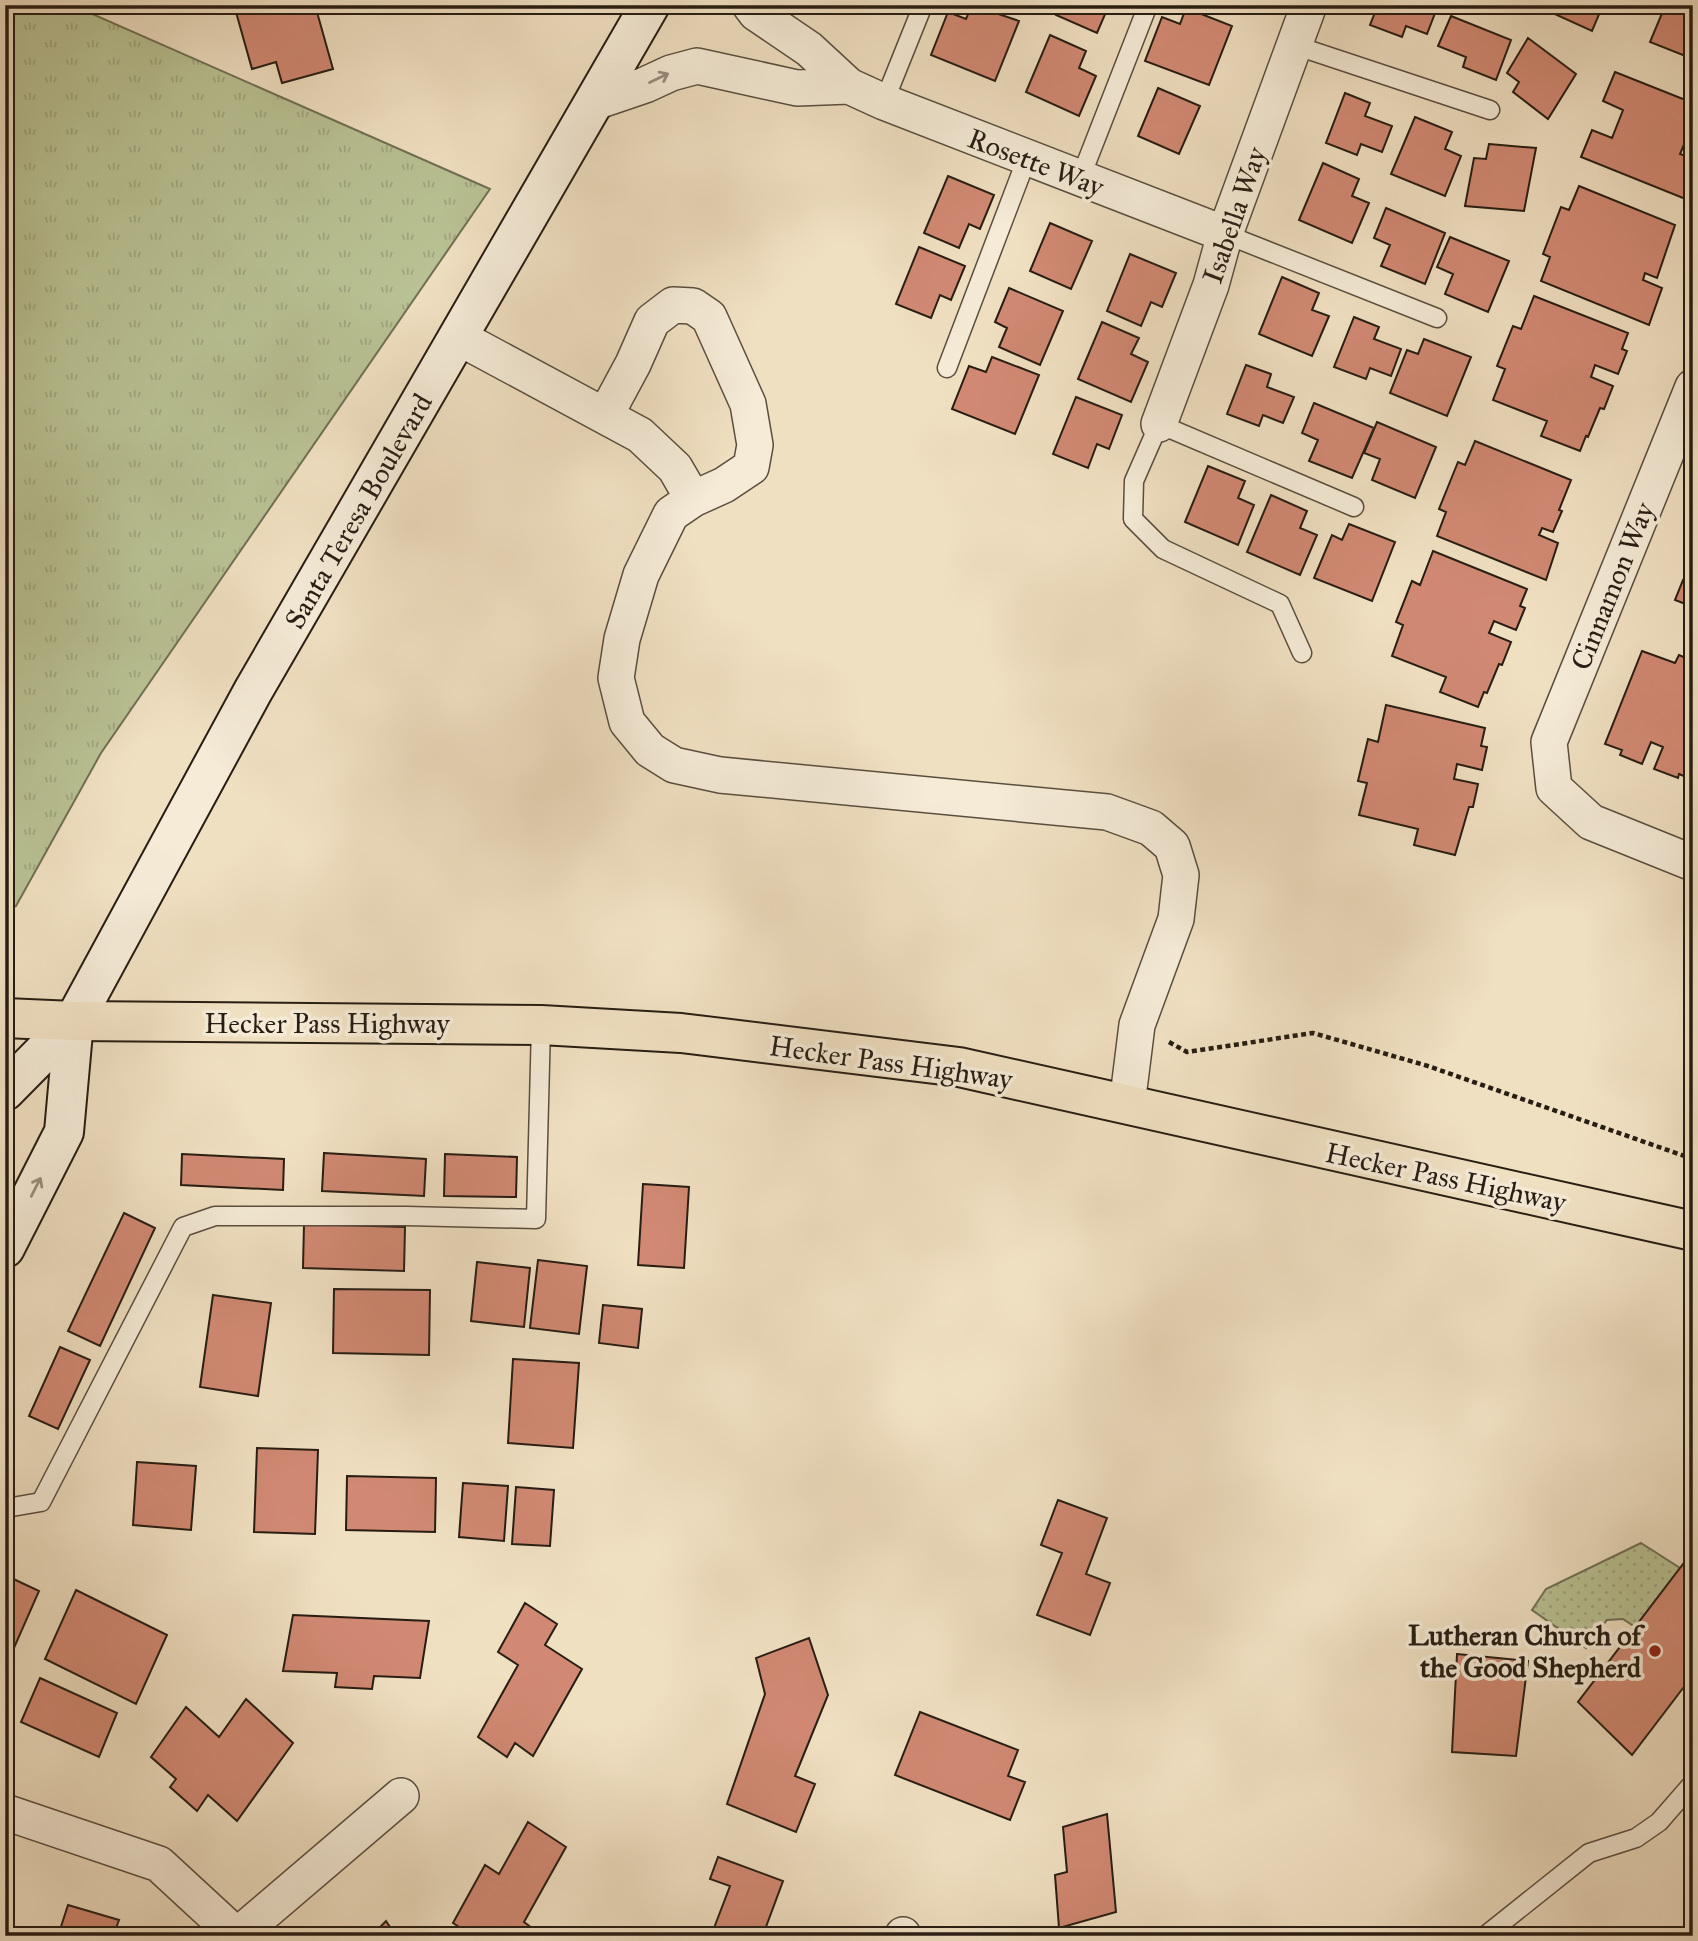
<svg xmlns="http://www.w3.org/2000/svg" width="1698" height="1941" font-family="'IM FELL Great Primer',serif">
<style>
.grass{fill:url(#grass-tufts);stroke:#707054;stroke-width:2}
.park{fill:url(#park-dots);stroke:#707054;stroke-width:2}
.building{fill:#d18973;stroke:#271d13;stroke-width:2}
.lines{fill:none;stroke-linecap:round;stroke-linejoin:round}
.service-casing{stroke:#594e3f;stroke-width:21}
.minor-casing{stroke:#594e3f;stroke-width:38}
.secondary-casing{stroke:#271d13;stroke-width:42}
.primary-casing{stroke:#271d13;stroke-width:42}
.path{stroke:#271d13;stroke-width:4.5;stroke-dasharray:5 3.5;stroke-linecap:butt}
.service{stroke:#f5ebd7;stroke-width:18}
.minor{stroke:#f5ebd7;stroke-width:35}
.secondary{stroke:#f5ebd7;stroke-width:38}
.primary{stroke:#f0e0c2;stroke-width:38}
.oneway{stroke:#988e7f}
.poi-dot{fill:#8f2418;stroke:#f5ebd7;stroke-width:2.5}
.labels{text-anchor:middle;stroke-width:7;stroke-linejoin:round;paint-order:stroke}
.street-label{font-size:28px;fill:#271d13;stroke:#f5ebd7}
.poi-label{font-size:28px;font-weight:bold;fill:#271d13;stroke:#f5ebd7;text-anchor:end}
</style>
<defs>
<pattern id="grass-tufts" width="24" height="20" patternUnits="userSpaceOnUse" patternTransform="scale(1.75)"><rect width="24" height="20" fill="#b9c294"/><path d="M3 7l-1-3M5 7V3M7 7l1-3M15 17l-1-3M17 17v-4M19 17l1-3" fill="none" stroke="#9fa67f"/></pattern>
<pattern id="park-dots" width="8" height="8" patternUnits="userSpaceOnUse" patternTransform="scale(1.75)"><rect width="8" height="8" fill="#b9c294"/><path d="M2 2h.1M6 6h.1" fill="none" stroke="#9fa67f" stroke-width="1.8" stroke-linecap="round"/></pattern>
</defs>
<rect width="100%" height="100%" fill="#f0e0c2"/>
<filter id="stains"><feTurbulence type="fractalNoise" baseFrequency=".00286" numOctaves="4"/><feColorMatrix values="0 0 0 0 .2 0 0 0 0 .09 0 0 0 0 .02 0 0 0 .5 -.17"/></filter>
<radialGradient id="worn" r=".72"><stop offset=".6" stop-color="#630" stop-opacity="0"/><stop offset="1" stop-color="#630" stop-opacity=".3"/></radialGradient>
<path class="grass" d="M5,5h67l418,184 -389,564 -85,153 -11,5z"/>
<path class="park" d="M1641,1543l39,25 -45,59 -12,-8 -16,1 -21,28 -54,-38 14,-21z"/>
<path class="building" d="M234,5h81l18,64 -51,14 -6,-21 -24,7z
M972,5l47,16 -24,60 -64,-26 17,-43 18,7z
M1002,5h21l-3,8z
M1060,5h49l-12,28 -41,-18z
M1378,5h52l7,3 -10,26 -21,-8 -4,11 -32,-12z
M1535,5h68l-11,26z
M1656,5h37v54l-43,-17 13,-31 -8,-3z
M1186,8l46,18 -23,59 -64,-24 17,-44 18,7z
M1451,16l60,24 -15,40 -33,-13 3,-10 -28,-11z
M1050,35l36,16 -7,17 17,8 -17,40 -53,-24z
M1528,38l48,36 -28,45 -35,-27 6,-10 -12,-9z
M1615,72l78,31v42l-8,-3 -5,12 13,5v43l-112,-45 11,-27 20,8 11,-28 -20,-9z
M1158,88l42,18 -21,48 -41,-18z
M1345,93l25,10 -5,13 27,10 -10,26 -21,-8 -4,11 -31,-12z
M1415,117l37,15 -7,17 16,7 -16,40 -54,-22z
M1489,144l47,4 -12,63 -59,-5 9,-48 12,1z
M1323,163l36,16 -7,17 17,7 -17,40 -53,-23z
M948,176l46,19 -14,34 -11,-5 -10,24 -35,-15z
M1579,186l96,39 -18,53 -12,-5 -2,7 19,8 -13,37 -108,-44 9,-24 -7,-3 18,-47 8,3z
M1386,208l59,25 -20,51 -44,-18 9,-21 -16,-7z
M1050,223l42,18 -21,48 -41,-18z
M1450,237l59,24 -21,51 -43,-18 8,-20 -16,-7z
M919,247l46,19 -14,34 -11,-5 -9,23 -35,-14z
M1130,254l46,19 -14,34 -11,-5 -10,24 -34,-15z
M1282,277l37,16 -7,17 17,6 -17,40 -53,-22z
M1009,288l54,23 -23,54 -41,-18 8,-19 -12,-6z
M1534,296l94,37 -6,16 5,2 -9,23 -23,-9 -4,12 22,9 -9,23 -4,-1 -12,29 -2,-1 -6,15 -39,-15 6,-15 -54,-21 12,-31 -8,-3 16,-40 8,3z
M1354,317l25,10 -5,12 27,10 -10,27 -21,-8 -4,11 -32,-12z
M1102,322l37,16 -8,16 17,8 -17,40 -53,-23z
M1424,339l47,18 -24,59 -57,-23 17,-43 11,4z
M992,357l47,18 -24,59 -63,-25 17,-43 17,6z
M1246,365l25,9 -4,13 27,10 -11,26 -20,-8 -4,11 -32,-12z
M1076,397l46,18 -13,34 -12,-5 -9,24 -35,-14z
M1314,403l60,25 -22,50 -43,-17 9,-21 -16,-7z
M1377,422l59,25 -21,51 -43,-18 8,-21 -16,-6z
M1475,441l96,39 -12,30 3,1 -9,21 -11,-4 -3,7 19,8 -12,37 -109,-44 9,-24 -7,-3 19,-47 7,3z
M1208,466l37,15 -7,17 16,7 -16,40 -53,-23z
M1271,495l36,16 -7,17 17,7 -17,40 -53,-23z
M1349,524l46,18 -23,59 -58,-23 18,-43 10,5z
M1433,551l94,38 -7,17 5,2 -9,22 -22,-9 -5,12 22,9 -9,23 -3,-1 -12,29 -3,-1 -6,15 -38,-15 6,-15 -54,-21 11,-31 -7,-3 16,-41 8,4z
M1693,574v33l-18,-7 8,-20 6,2z
M1642,651l33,12 4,-8 14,6v119l-14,-6 -1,4 -24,-9 9,-22 -12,-5 -9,22 -22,-9 2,-5 -17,-6z
M1386,705l99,23 -4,18 6,1 -5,23 -25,-6 -3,15 24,5 -5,23h-4l-14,48 -41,-10 4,-16 -59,-14 8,-32 -9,-2 10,-42 10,3z
M324,1153l102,6 -2,37 -102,-5z
M182,1154l102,5 -1,31 -102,-5z
M445,1154l72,3 -1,40 -72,-1z
M643,1184l46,3 -5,81 -46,-3z
M124,1213l31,15 -55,118 -32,-15z
M304,1224l101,3 -1,44 -101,-3z
M538,1260l49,6 -8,68 -49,-6z
M477,1262l53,6 -6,59 -53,-6z
M334,1289l96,1 -1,65 -96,-2z
M213,1295l58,8 -13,93 -58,-9z
M603,1305l39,4 -4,39 -39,-5z
M60,1347l30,13 -32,69 -29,-13z
M513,1359l66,4 -6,85 -65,-5z
M257,1448l61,2 -3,84 -61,-2z
M137,1462l59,4 -5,64 -58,-5z
M347,1476l89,2 -1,54 -89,-2z
M463,1483l45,3 -4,55 -45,-4z
M516,1487l38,3 -4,56 -38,-2z
M1058,1500l49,18 -21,56 24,9 -20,52 -53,-20 25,-62 -21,-8z
M1693,1551v124l-61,80 -54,-53z
M5,1575l34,16 -29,66 -5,-2z
M76,1590l91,45 -31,69 -91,-45z
M525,1603l32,21 -12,21 37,24 -49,87 -18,-13 -8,14 -29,-20 40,-72 -20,-13z
M293,1615l136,6 -9,57 -46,-2 -2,13 -37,-2 2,-14 -54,-2z
M809,1638l19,57 -33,81 20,8 -19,48 -69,-28 38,-110 -9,-36z
M1457,1654l71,7 -12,95 -64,-4z
M40,1678l77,35 -18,44 -78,-35z
M246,1699l47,44 -56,78 -29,-26 -11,16 -27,-24 6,-8 -25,-22 35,-50 33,30z
M920,1712l98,38 -10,26 17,6 -15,38 -115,-45z
M1107,1814l9,98 -57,16 -4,-53 12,-3 -4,-45z
M528,1822l38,25 -42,75 8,6 -4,8h-55l-20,-13 32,-58 14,9z
M718,1857l65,24 -20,54 3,1h-46l2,-6 -8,-2 16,-42 -20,-7z
M68,1905l51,15 -6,16h-55z
M386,1921l10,15h-25z"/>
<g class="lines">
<g class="service-casing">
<path id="service" d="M1294,45l196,65
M884,102l39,-97
M1080,179l68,-174
M1225,234l212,84
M947,368l80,-210
M1302,653l-22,-49 -117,-55 -30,-30 1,-38 25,-57 195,83
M5,1505l7,2 29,-5 142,-275 32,-11h191l130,3 5,-194
M1485,1936l104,-83 47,-15 23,-16 34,-39"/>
</g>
<g class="minor-casing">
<path id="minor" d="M750,5l6,8 53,36 40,37 35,16 341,132
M595,102l50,-17 26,-12 26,-7 100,22 52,-2
M458,337l182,98 35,33 18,31 -22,15 -30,61 -19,64 -6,39 11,44 23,28 24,15 46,10 387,37 44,16 21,18 9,29 -5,44 -39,106 -10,80
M1693,387l-144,355 5,46 37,34 102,41
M605,416l28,-52 19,-43 21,-16 20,1 16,11 39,87 7,41 -4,22 -27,18 -31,14
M1159,424l52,-139 14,-51 84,-229
M5,1812l154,52 78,72
M237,1936l164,-140
M903,1936v-1"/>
</g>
<g class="secondary-casing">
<path id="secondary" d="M5,1091l69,-70 179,-330 397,-686
M5,1248l59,-116 10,-111"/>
</g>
<g class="primary-casing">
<path id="primary" d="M5,1018l69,3 467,4 140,8 278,34 734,164"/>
</g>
<path class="path" d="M1169,1042l18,10 126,-19 115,33 265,93"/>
<use href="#service" class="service"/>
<use href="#minor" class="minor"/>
<use href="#secondary" class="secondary"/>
<use href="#primary" class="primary"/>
</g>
<defs><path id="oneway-shaft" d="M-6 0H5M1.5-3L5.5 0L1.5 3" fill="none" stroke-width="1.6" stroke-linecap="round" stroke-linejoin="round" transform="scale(1.75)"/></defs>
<g class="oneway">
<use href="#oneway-shaft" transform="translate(659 78) rotate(-26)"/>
<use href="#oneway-shaft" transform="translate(36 1187) rotate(-63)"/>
</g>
<circle class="poi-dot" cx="1655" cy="1651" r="7"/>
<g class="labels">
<g class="street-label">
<text transform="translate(1036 162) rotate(21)" y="10">Rosette Way</text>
<text transform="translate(1234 215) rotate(-71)" y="10">Isabella Way</text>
<text transform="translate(358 511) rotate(-60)" y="10">Santa Teresa Boulevard</text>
<text transform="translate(1612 586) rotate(-68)" y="10">Cinnamon Way</text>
<text x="327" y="1033">Hecker Pass Highway</text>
<text transform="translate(891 1062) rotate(8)" y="10">Hecker Pass Highway</text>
<text transform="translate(1446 1177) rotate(12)" y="10">Hecker Pass Highway</text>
</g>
<g class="poi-label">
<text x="1641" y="1645">Lutheran Church of<tspan x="1641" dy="32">the Good Shepherd</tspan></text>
</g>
</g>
<rect width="1698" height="1941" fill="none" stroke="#f0e0c2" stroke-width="28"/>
<rect x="7" y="7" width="1684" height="1927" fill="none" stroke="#271d13" stroke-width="3.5"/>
<rect x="14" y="14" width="1670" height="1913" fill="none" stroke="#271d13" stroke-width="2"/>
<rect width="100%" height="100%" filter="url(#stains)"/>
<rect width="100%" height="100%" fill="url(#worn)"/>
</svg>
